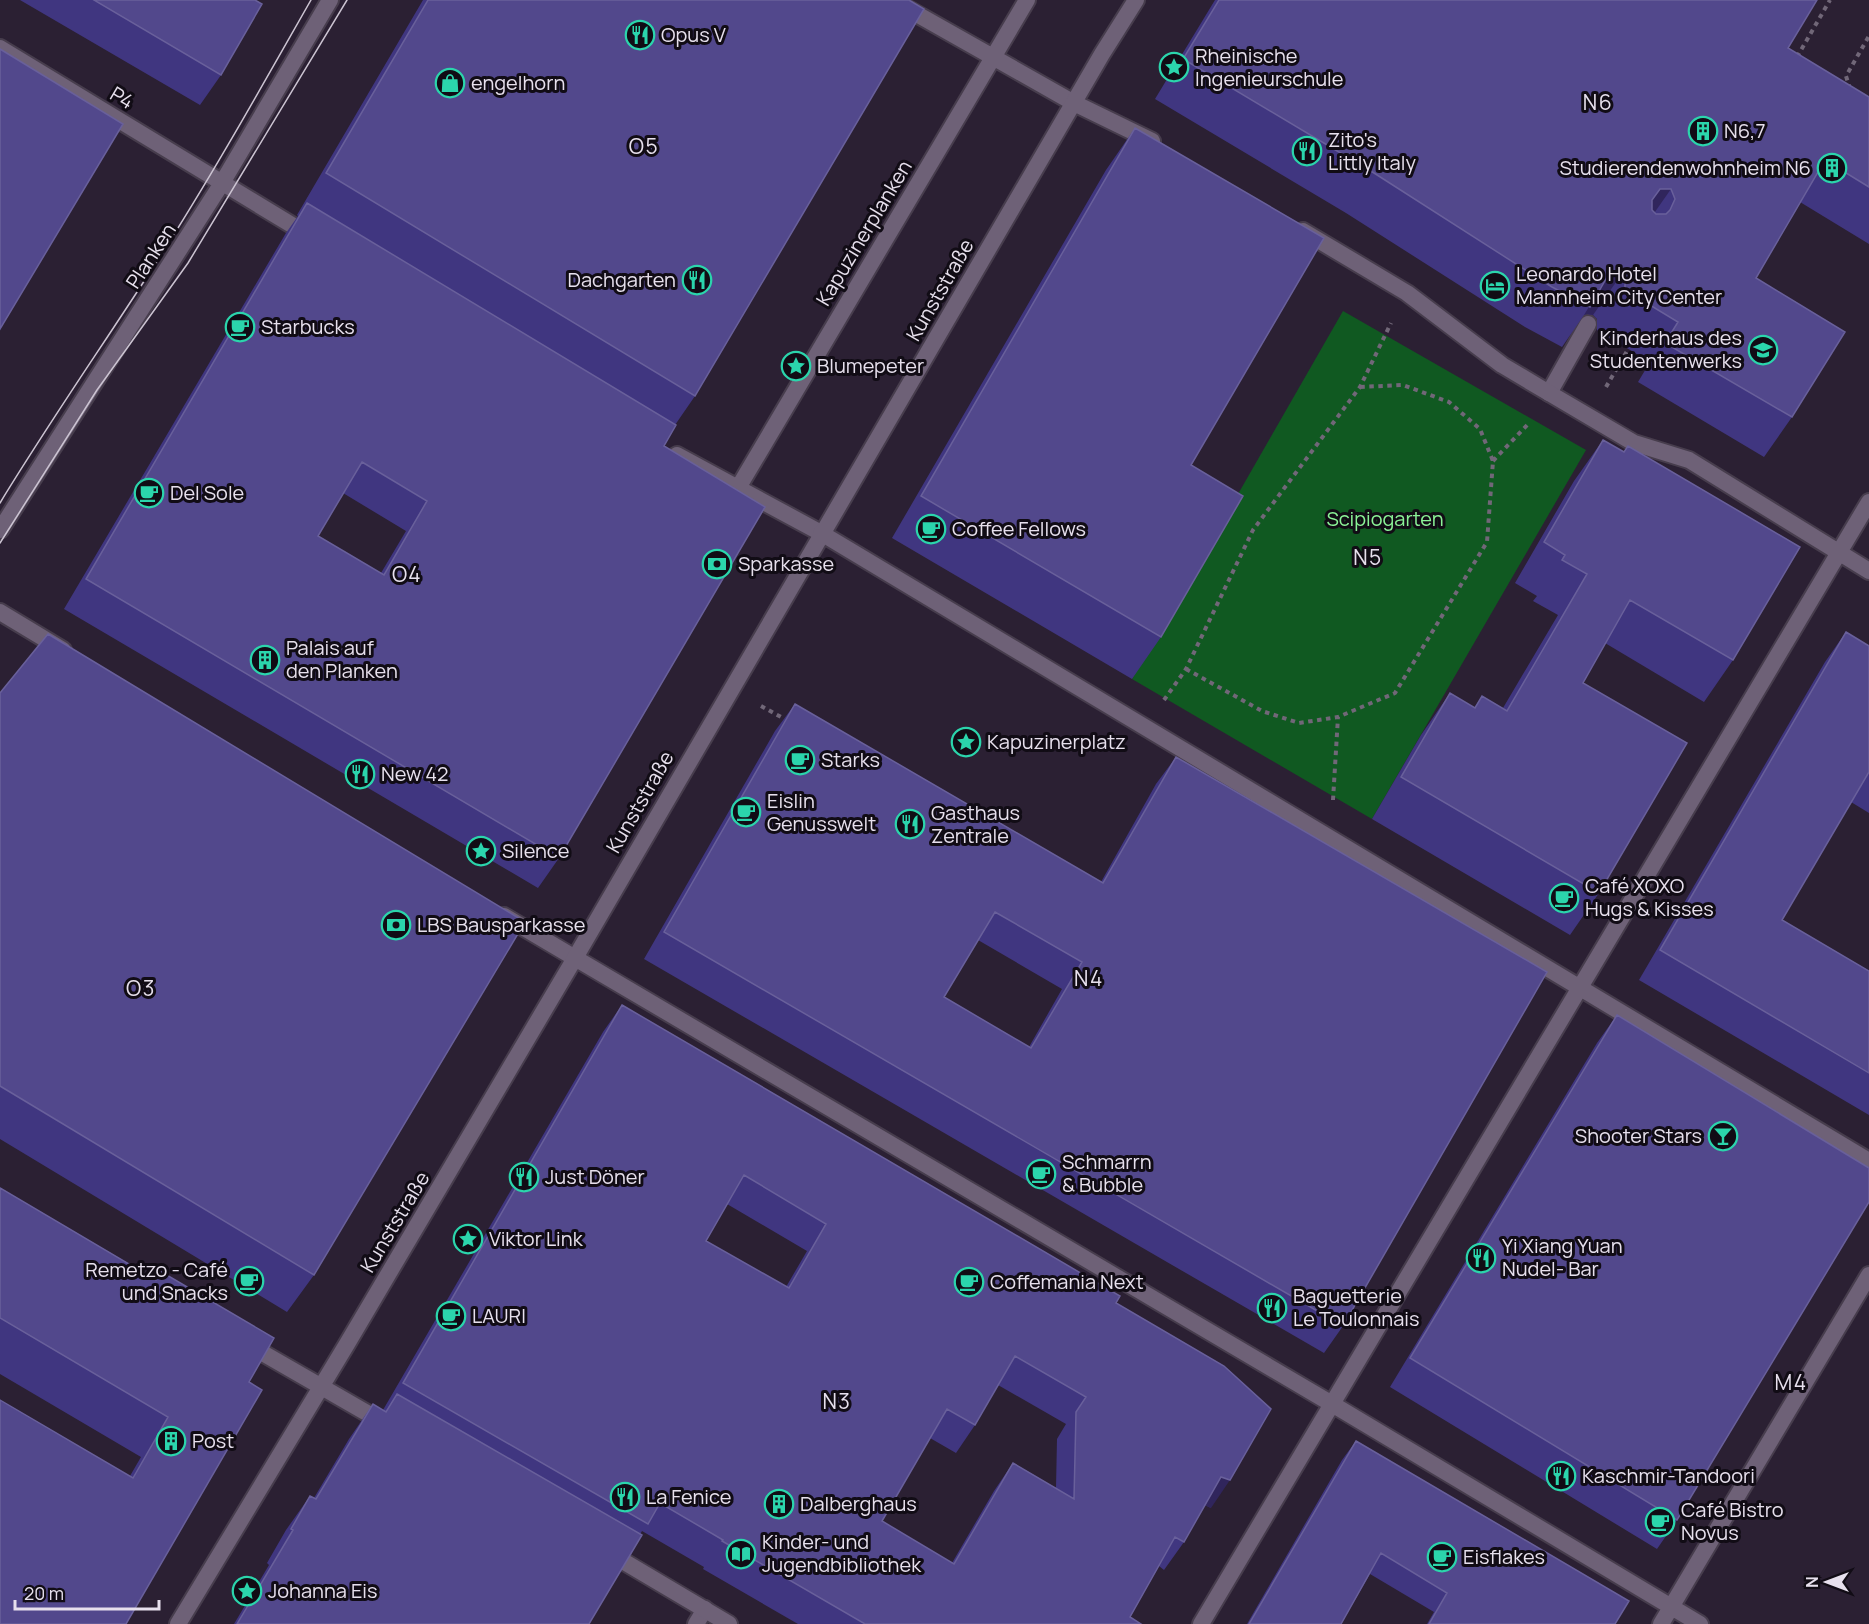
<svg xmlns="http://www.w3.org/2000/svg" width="1869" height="1624" font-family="Manrope,sans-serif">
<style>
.green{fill:#105921}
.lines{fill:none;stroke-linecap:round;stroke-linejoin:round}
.service-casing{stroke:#473d4d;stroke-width:20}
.pedestrian-casing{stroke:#473d4d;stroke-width:20}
.minor-casing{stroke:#473d4d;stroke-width:20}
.path{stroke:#716778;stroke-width:4;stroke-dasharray:4.5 4.5;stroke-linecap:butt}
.service{stroke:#6e6177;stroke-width:16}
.pedestrian{stroke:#6e6177;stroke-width:16}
.minor{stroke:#6e6177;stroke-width:16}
.tram{stroke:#ccc4d2;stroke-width:1.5}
.wall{fill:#403680;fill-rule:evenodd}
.shaded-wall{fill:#30255c}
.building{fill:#52488c;stroke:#69609b;stroke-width:1.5;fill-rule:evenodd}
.labels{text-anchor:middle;stroke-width:6;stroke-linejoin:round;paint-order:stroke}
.poi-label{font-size:20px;fill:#e7e0ed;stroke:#110c15;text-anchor:start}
.street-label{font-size:20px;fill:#e7e0ed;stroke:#110c15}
.park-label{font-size:20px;fill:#8bf397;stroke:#110c15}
.neighbourhood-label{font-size:21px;letter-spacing:1.5px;fill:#e7e0ed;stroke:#110c15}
</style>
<rect width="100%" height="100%" fill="#2b2033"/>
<path class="green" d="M1343,311l243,139 -214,369 -240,-140z"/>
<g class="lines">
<g class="service-casing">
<path id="service" d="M1549,393l39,-69"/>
</g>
<g class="pedestrian-casing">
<path id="pedestrian" d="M892,0l182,103
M0,48l310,188
M677,455l144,78
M738,488l289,-488
M0,530l222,-347 108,-183
M0,612l63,38
M504,916l71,42
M696,1624l9,-15"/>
</g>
<g class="minor-casing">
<path id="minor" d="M1074,103l78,38
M1303,231l104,62 95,72 47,28 85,50 55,17 180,111
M821,533l1048,628
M575,958l757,446 368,220
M247,1344l139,80
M606,1551l123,73
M178,1624l169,-280 228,-386 527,-904 34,-54
M1201,1624l668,-1122
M1661,1624l208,-349"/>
</g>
<path class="path" d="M1797,57l33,-57
M1850,89l-4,-13 23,-40
M1606,387l24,-41
M1493,461l37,-39
M1186,669l76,42 37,12 39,-6 57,-24 92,-151 6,-81 -13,-32 -31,-27 -46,-17 -43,2
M1164,700l22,-31 67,-139 107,-143 31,-64
M761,706l20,11
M1333,800l5,-83"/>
<use href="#service" class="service"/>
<use href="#pedestrian" class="pedestrian"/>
<use href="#minor" class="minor"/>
<path class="tram" d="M0,503c51,-84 108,-165 161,-248 53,-83 101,-169 150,-255
M0,543l97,-153 91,-127 159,-263"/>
</g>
<path class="wall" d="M20,0h235l-34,75 -21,30z
M423,0h486l-214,396 -20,29 -11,21 -105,412 -21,30 -474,-279 222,-376 12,-17 -1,-1zM343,493l63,38 -25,42 -63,-37z
M1215,0h602l-29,48 81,49v147l-69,-42 -44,76 36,139 -28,40 -126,-75 12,-20 -53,-32v-11l-4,-4 -6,-1 -3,1 -22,32 -37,-20 -179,-114 -191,-114z
M1135,128l56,337 -30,172 -29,42 -240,-141 214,-368z
M1603,440l130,220 -29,42 -99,-59 -22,40 16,210 -29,42 -198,-116 49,-84 29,-42 24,15 8,-12 21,12 55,-93 -25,-14 4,-5 -22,-13 59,-102z
M1846,632l23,14v167l-18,-11 -69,118 87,51v144l-230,-135 186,-318z
M0,693l314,582 -27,37 -287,-173z
M795,704l306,178 55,-98 20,-27 167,569 -19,27 -680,-394 131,-228zM978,940l84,49 -33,58 -85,-50z
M622,1005l494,298 95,205 -6,-3 -21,37 -20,28 -5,-4 -29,51 11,7h-343l-95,-55 1,-2 -62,-36 -53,93h-355l35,-59 -2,-2 19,-33 24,-34 4,2 35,-59 24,-35 10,6 220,-378zM727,1204l80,47 -21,36 -80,-46zM998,1385l68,39 -9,15 -1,49 -43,-25 -19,28 -42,72 -70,-42 48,-83 26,15 19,-28z
M1617,1015l60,505 -20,29 -267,-162 207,-344z
M0,1188l155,91 5,-8 89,111 -123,242 4,-148 11,-19 -141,-83z
M1356,1441l259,183h-188l7,-12 -64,-38 -29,50h-94l95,-164z"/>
<path class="shaded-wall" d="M1660,189h11l-28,40h-11z
M1615,274l6,1 -28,40 -6,-1 -3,1 22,-36z
M1221,1477l9,3 -19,28 -9,-4z"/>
<path class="building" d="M94,0h161l7,4 -41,71z
M428,0h481l15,9 -229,387 -369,-223z
M1219,0h598l-29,48 81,49v90l-44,-27 -69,118 89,54 -53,85 -127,-74 13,-21 -53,-32v-11l-4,-4 -6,-1 -9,5 -16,28 -38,-20 -178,-114 -191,-114zM1660,189h11l4,10 -5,11 -4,4h-10l-4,-4v-10z
M0,49l123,75 -123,205z
M1135,128l189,110 -133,227 52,31 -82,141 -240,-141z
M307,203l369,222 -12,21 101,61 -206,351 -473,-279zM362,462l65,39 -43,74 -66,-39z
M1603,440l21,12 4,-6 172,101 -67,113 -103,-60 -47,83 104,60 -88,150 -198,-116 49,-84 25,15 7,-12 25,15 80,-137 -25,-14 3,-5 -21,-13z
M1846,632l23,14v126l-87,148 87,51v102l-209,-123z
M48,634l477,288 -211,353 -314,-189v-393z
M795,704l308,179 73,-126 371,215 -204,354 -679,-394zM995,912l87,50 -51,86 -87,-51z
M622,1005l498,291 -4,7 108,63 47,43 -41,71 -9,-3 -37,65 -9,-5 -45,80 11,7h-276l-143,-83 1,-1 -63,-37 -12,21 -245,-141zM744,1175l82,49 -37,64 -83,-47zM1015,1356l71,41 -10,15 -2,87 -61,-36 -59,101 -72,-43 65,-112 28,16z
M1617,1015l252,153v34l-192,318 -267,-162z
M0,1188l156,92 4,-9 114,67 -25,44 13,8 -136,234h-126v-224l133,78 35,-61 -168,-99z
M397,1394l245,141 -53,89h-352l56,-94 -2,-1 19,-33 6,3 57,-95 13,8z
M1356,1441l273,160 -14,23h-186l18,-31 -66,-40 -40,71h-92z"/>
<defs>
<g id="restaurant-ring" transform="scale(1.5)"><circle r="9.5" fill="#110c15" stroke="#2bd5ac" stroke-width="1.5"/><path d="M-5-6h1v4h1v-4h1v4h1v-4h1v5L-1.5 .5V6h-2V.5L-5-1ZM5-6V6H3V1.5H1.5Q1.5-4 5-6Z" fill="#2bd5ac"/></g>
<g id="sight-ring" transform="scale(1.5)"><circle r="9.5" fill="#110c15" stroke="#2bd5ac" stroke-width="1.5"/><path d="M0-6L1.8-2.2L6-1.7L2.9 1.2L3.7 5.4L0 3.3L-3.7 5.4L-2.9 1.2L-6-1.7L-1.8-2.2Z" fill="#2bd5ac"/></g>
<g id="shop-ring" transform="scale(1.5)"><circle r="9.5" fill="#110c15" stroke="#2bd5ac" stroke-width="1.5"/><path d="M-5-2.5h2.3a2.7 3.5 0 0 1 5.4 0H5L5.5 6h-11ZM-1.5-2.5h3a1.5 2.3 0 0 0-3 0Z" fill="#2bd5ac"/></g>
<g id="building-ring" transform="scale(1.5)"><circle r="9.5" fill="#110c15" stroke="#2bd5ac" stroke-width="1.5"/><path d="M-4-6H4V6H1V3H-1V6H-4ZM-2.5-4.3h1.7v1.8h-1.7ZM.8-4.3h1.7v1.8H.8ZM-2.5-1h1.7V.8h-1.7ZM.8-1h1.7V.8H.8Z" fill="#2bd5ac"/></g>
<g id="hotel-ring" transform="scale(1.5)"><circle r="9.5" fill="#110c15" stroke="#2bd5ac" stroke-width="1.5"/><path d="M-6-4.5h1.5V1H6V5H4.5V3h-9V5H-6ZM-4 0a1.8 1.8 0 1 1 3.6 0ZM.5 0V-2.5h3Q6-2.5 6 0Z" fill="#2bd5ac"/></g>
<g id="cafe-ring" transform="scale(1.5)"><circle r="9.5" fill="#110c15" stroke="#2bd5ac" stroke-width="1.5"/><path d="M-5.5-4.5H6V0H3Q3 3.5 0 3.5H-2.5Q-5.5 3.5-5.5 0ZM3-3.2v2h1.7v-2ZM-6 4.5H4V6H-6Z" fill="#2bd5ac"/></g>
<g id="school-ring" transform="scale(1.5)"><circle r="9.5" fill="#110c15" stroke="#2bd5ac" stroke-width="1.5"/><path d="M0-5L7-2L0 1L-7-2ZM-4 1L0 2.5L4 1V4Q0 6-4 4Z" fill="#2bd5ac"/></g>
<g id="bank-ring" transform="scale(1.5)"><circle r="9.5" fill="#110c15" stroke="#2bd5ac" stroke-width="1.5"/><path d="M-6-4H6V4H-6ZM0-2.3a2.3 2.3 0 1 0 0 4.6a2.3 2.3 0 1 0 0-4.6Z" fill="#2bd5ac"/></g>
<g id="bar-ring" transform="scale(1.5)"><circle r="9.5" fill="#110c15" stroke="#2bd5ac" stroke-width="1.5"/><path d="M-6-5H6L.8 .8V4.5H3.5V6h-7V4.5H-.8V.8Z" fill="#2bd5ac"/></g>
<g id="library-ring" transform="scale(1.5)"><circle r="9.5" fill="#110c15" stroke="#2bd5ac" stroke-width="1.5"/><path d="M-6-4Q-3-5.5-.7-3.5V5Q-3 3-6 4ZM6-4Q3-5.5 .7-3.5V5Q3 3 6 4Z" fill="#2bd5ac"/></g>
</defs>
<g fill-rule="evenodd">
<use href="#restaurant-ring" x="640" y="35"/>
<use href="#sight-ring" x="1174" y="67"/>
<use href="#shop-ring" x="450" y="83"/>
<use href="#building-ring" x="1703" y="131"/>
<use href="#restaurant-ring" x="1307" y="151"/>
<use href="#building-ring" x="1832" y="168"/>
<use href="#restaurant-ring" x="697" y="280"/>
<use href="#hotel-ring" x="1495" y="286"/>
<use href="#cafe-ring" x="240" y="327"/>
<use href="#school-ring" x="1763" y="350"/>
<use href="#sight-ring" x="796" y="366"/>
<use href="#cafe-ring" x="149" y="493"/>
<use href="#cafe-ring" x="931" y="529"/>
<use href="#bank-ring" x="717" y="564"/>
<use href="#building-ring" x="265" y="660"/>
<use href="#sight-ring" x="966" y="742"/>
<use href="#cafe-ring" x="800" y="760"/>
<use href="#restaurant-ring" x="360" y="774"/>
<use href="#cafe-ring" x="746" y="812"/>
<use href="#restaurant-ring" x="910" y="824"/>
<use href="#sight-ring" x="481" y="851"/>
<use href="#cafe-ring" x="1564" y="898"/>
<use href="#bank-ring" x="396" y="925"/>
<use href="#bar-ring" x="1723" y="1136"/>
<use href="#cafe-ring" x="1041" y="1174"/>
<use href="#restaurant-ring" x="524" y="1177"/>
<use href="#sight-ring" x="468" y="1239"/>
<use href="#restaurant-ring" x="1481" y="1258"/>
<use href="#cafe-ring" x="249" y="1281"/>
<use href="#cafe-ring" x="969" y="1282"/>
<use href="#restaurant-ring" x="1272" y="1308"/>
<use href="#cafe-ring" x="451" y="1316"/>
<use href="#building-ring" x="171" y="1441"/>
<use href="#restaurant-ring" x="1561" y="1476"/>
<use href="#restaurant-ring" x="625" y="1497"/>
<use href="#building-ring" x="779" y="1504"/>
<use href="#cafe-ring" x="1660" y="1522"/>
<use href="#library-ring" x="741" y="1554"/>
<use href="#cafe-ring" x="1442" y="1557"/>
<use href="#sight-ring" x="247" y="1591"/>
</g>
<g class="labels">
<g class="poi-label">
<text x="661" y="42">Opus V</text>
<text x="1195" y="63">Rheinische<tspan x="1195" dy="23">Ingenieurschule</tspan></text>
<text x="471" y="90">engelhorn</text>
<text x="1724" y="138">N6,7</text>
<text x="1328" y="147">Zito's<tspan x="1328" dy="23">Littly Italy</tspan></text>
<text x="1811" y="175" text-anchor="end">Studierendenwohnheim N6</text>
<text x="1516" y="281">Leonardo Hotel<tspan x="1516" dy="23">Mannheim City Center</tspan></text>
<text x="676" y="287" text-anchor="end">Dachgarten</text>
<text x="261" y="334">Starbucks</text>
<text x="1742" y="345" text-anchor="end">Kinderhaus des<tspan x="1742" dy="23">Studentenwerks</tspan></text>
<text x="817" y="373">Blumepeter</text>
<text x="170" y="500">Del Sole</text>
<text x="952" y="536">Coffee Fellows</text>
<text x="738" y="571">Sparkasse</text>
<text x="286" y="655">Palais auf<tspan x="286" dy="23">den Planken</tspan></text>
<text x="987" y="749">Kapuzinerplatz</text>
<text x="821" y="767">Starks</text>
<text x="381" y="781">New 42</text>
<text x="767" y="808">Eislin<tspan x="767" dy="23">Genusswelt</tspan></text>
<text x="931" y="820">Gasthaus<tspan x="931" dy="23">Zentrale</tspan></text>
<text x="502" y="858">Silence</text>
<text x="1585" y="893">Café XOXO<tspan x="1585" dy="23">Hugs &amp; Kisses</tspan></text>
<text x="417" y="932">LBS Bausparkasse</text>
<text x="1702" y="1143" text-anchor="end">Shooter Stars</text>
<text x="1062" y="1169">Schmarrn<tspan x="1062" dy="23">&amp; Bubble</tspan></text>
<text x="545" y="1184">Just Döner</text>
<text x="489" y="1246">Viktor Link</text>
<text x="1502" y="1253">Yi Xiang Yuan<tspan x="1502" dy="23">Nudel- Bar</tspan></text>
<text x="228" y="1277" text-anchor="end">Remetzo - Café<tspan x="228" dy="23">und Snacks</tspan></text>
<text x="990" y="1289">Coffemania Next</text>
<text x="1293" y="1303">Baguetterie<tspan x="1293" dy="23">Le Toulonnais</tspan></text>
<text x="472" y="1323">LAURI</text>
<text x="192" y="1448">Post</text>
<text x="1582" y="1483">Kaschmir-Tandoori</text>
<text x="646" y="1504">La Fenice</text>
<text x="800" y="1511">Dalberghaus</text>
<text x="1681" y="1517">Café Bistro<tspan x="1681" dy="23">Novus</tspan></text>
<text x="762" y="1549">Kinder- und<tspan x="762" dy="23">Jugendbibliothek</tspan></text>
<text x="1463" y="1564">Eisflakes</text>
<text x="268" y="1598">Johanna Eis</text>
</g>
<g class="street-label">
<text transform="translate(122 98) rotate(31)" y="7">P4</text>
<text transform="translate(864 233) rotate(-59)" y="7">Kapuzinerplanken</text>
<text transform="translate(151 256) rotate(-57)" y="7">Planken</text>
<text transform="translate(940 290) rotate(-60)" y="7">Kunststraße</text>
<text transform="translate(640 802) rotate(-60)" y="7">Kunststraße</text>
<text transform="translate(395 1222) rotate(-59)" y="7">Kunststraße</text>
</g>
<g class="park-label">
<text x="1385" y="526">Scipiogarten</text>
</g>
<g class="neighbourhood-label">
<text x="1598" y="110">N6</text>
<text x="644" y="154">O5</text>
<text x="1368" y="565">N5</text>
<text x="407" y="582">O4</text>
<text x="1089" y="986">N4</text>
<text x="141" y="996">O3</text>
<text x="1791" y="1390">M4</text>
<text x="837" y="1409">N3</text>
</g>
</g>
<g transform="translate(1827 1582) rotate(270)" stroke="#110c15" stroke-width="4.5" paint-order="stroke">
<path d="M0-4.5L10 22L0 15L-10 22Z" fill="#e7e0ed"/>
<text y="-9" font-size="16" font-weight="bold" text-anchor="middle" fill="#e7e0ed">N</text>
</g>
<path d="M15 1600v9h144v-9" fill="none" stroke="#e7e0ed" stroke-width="3"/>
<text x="24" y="1600" font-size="18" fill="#e7e0ed" stroke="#110c15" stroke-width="4.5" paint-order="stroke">20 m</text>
</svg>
